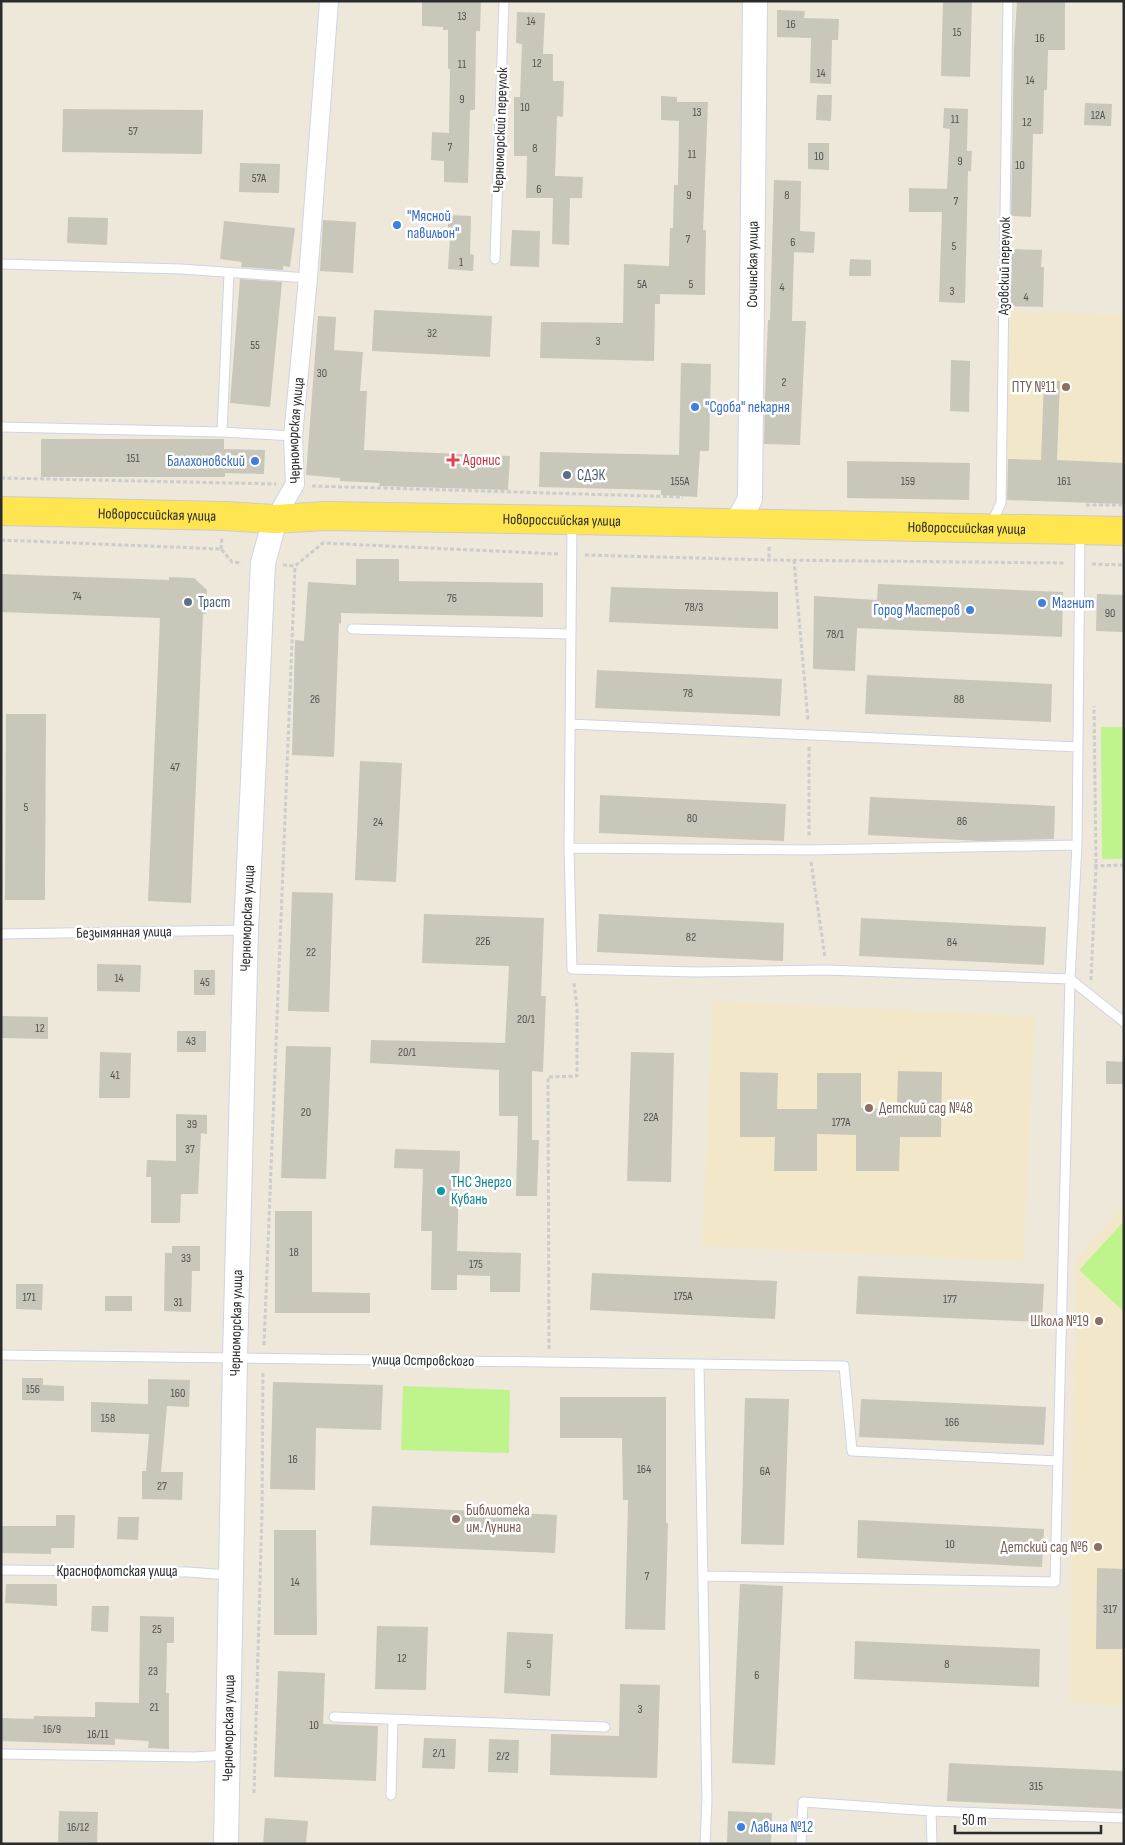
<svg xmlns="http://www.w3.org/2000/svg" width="1125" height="1845" font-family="'Sofia Sans Condensed',sans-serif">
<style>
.education{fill:#f2e8c9}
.pitch{fill:#bff48c}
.building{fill:#c9c6ba}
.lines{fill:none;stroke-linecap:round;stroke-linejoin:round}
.lane-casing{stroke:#d0d3e5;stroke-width:11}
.street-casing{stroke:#d0d3e5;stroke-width:20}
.secondary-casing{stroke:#d0d3e5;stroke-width:26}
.primary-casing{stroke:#ccc;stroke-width:30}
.path{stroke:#ccc;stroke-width:3;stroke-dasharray:4 2.5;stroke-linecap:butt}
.lane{stroke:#fff;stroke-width:9}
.street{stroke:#fff;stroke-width:18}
.secondary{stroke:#fff;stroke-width:24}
.primary{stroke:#ffe550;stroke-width:28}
.shop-dot{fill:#3f7fe0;stroke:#fff;stroke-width:2}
.education-dot{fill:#8d6e63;stroke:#fff;stroke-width:2}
.health-dot{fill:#e0444e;stroke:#fff;stroke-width:2}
.service-dot{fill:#5c6f8a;stroke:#fff;stroke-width:2}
.culture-dot{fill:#0f9aa8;stroke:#fff;stroke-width:2}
.labels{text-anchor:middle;stroke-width:5;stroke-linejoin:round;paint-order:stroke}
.number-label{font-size:12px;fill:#52524f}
.street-label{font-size:15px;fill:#2b2b2b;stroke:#fff}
.shop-label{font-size:15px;fill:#366cbe;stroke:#fff;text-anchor:start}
.education-label{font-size:15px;fill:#785e54;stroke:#fff;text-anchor:end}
.health-label{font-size:15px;fill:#be3a42;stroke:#fff;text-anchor:start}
.service-label{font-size:15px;fill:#4e5e75;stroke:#fff;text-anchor:start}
.culture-label{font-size:15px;fill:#0d838f;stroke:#fff;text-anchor:start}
</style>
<rect width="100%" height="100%" fill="#eee8db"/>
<path class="education" d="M1010,311l114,4v189l-119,-4z
M713,1001l322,15 -12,246 -321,-16z
M1124,1204v502l-54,-3 5,-442z"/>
<path class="pitch" d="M1101,727h23v132h-22z
M1124,1221v91l-45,-42z
M403,1386l107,4 -1,63 -108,-3z"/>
<path class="building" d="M422,1h59l-1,30h-4l-1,79h-5l-2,73 -24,-1v-21l-13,-1 1,-28 17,1 1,-64h-2v-39h-5v-3l-21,-1z
M943,1h29l-2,76 -29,-1z
M1017,1h48v49h-17l-1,40h-3l-1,44h-10l-2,83 -20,-1 3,-169z
M777,10l28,1 -1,7 35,1 -1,21h-6l-1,44 -21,-1 1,-45 -34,-1z
M517,12l28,1 -2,41h10v27h11l-1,36 -6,-1 -2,60 28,1 -1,21h-12l-1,47 -17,-1 1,-46h-27l1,-42h-13v-59h6l2,-53 -6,-1z
M817,95h15l-1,26 -15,-1z
M661,96l16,1v5h31l-5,128h3l-1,65 -45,-1v10h-5l-1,57 -114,-3 1,-36 82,1 1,-59 45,2 1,-38h3l1,-43h4l1,-64 -18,-1z
M1085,103l27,1 -1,22 -27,-1z
M944,108l24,1 -1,42h5l-1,20h-3l-3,132 -26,-1 3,-90h-33v-24l38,1 3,-60 -7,-1z
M63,109l140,1 -1,44 -140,-2z
M808,143h21v27l-21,-1z
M240,163l40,1 -1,29 -40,-1z
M774,180l27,1 -1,50 15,1 -1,21 -20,-1 -2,69h14l-6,124 -36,-1 1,-51 3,-73h2z
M448,215l23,1 -1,38 4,1 -1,16 -25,-2 2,-31h-2z
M68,217l40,1 -1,27 -40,-2z
M323,220l33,2 -3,51 -33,-2z
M224,221l71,7 -5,39 -7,-1v4l-42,-3 1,-5 -22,-3z
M512,230l28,1 -1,36 -29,-1z
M1011,249l31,1 -1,17h3l-1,40 -33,-1z
M850,259l21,1v16h-22z
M240,279l42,3 -12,125 -40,-4z
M374,310l118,6 -2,41 -118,-6z
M318,316l18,1 -2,33 29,2 -3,39h7l-3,59 146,6 -2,34 -129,-4 1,-3 -40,-2v-3l-34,-3z
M951,360l19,1 -1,51 -19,-1z
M681,363l30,1 -2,87h-9l-3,46 -36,-2v-5l-122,-3 1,-35 139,3z
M1044,380l16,1 -3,79 67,3v41l-117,-4 1,-41 33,1z
M41,439h183v10l41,1 -1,24 -39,-1v4h-184z
M847,461l123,2 -1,37 -122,-2z
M356,559h43v22l144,2v34l-202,-4v11l-2,-1 -5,134 -42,-2 3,-115 9,1 4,-59 48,3z
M1,574l168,6v-3l25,1 13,12 -1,24h-3l-12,289 -43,-2 12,-283 -159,-6z
M878,584l185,8 -1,45 -205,-9 -2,43 -42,-2 1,-73 63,4z
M611,587l167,5v37l-169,-7z
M1097,594l27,1v37l-28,-1z
M597,670l185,9 -2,37 -185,-8z
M867,675l185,9 -1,38 -186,-8z
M6,714h40l-1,186h-40z
M360,761l42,2 -6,119 -41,-2z
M600,795l186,9 -2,37 -185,-8z
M870,797l185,9 -1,33 -73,2 -113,-6z
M292,892l41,1 -4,119 -41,-1z
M424,914l120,4 -3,78h5l-3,76 -11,-1v69h7l-2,56h-21l2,-80h-19v-46l-129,-7 1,-23 134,3 4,-77 -87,-3z
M599,914l185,9 -1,38 -186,-9z
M861,918l185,9 -2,38 -185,-9z
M97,964l44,1 -1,27 -43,-1z
M194,970h21v25h-21z
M1,1016l47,1v22l-47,-1z
M177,1031h29v21h-29z
M286,1046l45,1 -5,132 -45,-1z
M100,1052l31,1 -1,45h-31z
M631,1052l43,1 -3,129 -44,-1z
M1106,1061l18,1v22h-18z
M898,1071l44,1 -1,65h-41l-1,34h-43v-36l-39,-1v37h-43l1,-34h-35v-65l38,1 -1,36h40v-36h44v35l36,1z
M176,1114l31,1v19l-6,-1 -3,61h-17l-1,29h-29v-46h-5l1,-17 29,1z
M395,1149l65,2 -3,100 64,2 -1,39h-30v-16l-33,-1v15h-26l1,-59h-11l2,-62 -29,-1z
M275,1211h37v81l58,1v20h-95z
M172,1246h28v25h-8l-1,41 -27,-1 1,-58h7z
M592,1273l185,8 -2,38 -185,-9z
M858,1276l186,8 -2,38 -186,-8z
M16,1284h27l-1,26 -26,-1z
M105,1296h27v15h-27z
M22,1378h21v7l21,1v15l-42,-1z
M148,1379l42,1 -1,27 -22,-1 -6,66h22l-1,28 -40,-1v-28h4l3,-37 -58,-2v-30l57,2z
M273,1382l110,3 -2,45 -65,-2 -1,62 -45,-1z
M560,1397h106v126h2l-3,107 -40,-1 3,-129h-5l-1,-62h-62z
M745,1398l44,1 -5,146 -43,-1z
M861,1399l185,8 -2,38 -185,-8z
M372,1506l185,9 -2,38 -185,-8z
M56,1515h19l-1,33h-23v6l-50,-1v-27h55z
M118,1517h21l-1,23 -21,-1z
M858,1520l186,9 -2,38 -185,-9z
M274,1530h42l1,105h-43z
M1097,1568l27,1v80h-28z
M6,1584h51v22l-52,-3z
M740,1584l43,2 -8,179 -43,-2z
M92,1606h17l-1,26 -17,-1z
M140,1616l34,1v26h-7l-1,50h3v56l-21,-1 1,-7 -34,-2v6l-114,-4v-23l33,1v-3l61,1v-15l44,1z
M377,1626l51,1 -2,63 -51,-1z
M507,1632l46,2 -3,62 -46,-3z
M855,1641l185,8 -1,38 -185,-8z
M278,1671l47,2 -2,51 55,2 -2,55 -102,-4z
M620,1684l40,1 -3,93 -107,-3 1,-41 68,2z
M424,1738l32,1 -1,30 -33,-1z
M489,1739l30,1 -1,33 -30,-1z
M949,1763l175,8v38l-177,-8z
M59,1811l39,1 -1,31 -39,-1z
M728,1811l44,2 -1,31h-44z
M265,1818l43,3 -2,23h-43z"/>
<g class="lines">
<g class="lane-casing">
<path id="lane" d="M495,259l9,-258
M1,264l180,5 127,9
M1,427l221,5 71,4
M222,432l7,-159
M572,523l-3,325 3,121 125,3 130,-2 243,9 -15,603 -351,-6
M991,524l10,-21 7,-502
M1080,533l-3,312 -7,134 54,43
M352,629l218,5
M570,724l508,23
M569,848l240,2 268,-5
M1,934l245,-4
M1,1355l843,11 8,85 206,10
M699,1364l8,436 -2,44
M1,1570l187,2 41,3
M334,1717l271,10
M1,1754l193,3 33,-2
M391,1795l2,-76
M931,1811l193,7
M801,1844l2,-42 128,9 1,33"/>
</g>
<g class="street-casing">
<g id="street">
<path id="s1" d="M275,519l20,-35 -2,-48 15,-158 21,-277"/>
</g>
</g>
<g class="secondary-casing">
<g id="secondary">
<path id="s2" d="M737,523l13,-24 5,-498"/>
<path id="s3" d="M226,1844l9,-486 11,-428 17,-367 12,-44"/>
</g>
</g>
<g class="primary-casing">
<g id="primary">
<path id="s4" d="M1,511l223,5 51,3 51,-3 246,4 552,11"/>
</g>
</g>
<path class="path" d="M1,478l275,6
M312,486l371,11
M1086,505h38
M1,540l220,9 11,13 10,1
M769,547v13
M221,549l1,-11
M585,555l184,5 297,3
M794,560l14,161
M1092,564l32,1
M283,565l12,1 28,-23 235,11
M809,747v89
M811,862l14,95
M1094,866l30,-1
M1091,980l5,-114 -2,-160
M264,1345l31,-779
M549,1349l-1,-272 29,-1v-68l-3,-25
M254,1793l8,-280 1,-142"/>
<use href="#lane" class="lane"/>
<use href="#street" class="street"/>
<use href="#secondary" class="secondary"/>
<use href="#primary" class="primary"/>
</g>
<g class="shop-dot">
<circle cx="397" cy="225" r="5"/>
<circle cx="695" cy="407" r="5"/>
<circle cx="255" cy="461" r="5"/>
<circle cx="1042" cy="603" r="5"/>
<circle cx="970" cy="610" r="5"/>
<circle cx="741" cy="1827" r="5"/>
</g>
<g class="education-dot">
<circle cx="1066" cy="387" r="5"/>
<circle cx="869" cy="1108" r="5"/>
<circle cx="1099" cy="1321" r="5"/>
<circle cx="456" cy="1519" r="5"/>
<circle cx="1098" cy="1547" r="5"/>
</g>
<path class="health-dot" d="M450.5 452.5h5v5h5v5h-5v5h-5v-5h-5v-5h5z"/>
<g class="service-dot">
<circle cx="567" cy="475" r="5"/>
<circle cx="188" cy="602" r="5"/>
</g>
<circle class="culture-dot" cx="441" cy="1191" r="5"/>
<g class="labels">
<g class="number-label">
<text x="462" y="20">13</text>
<text x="531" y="25">14</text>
<text x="791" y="28">16</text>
<text x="957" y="36">15</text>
<text x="1040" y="42">16</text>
<text x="537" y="67">12</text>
<text x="462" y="68">11</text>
<text x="821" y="77">14</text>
<text x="1030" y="84">14</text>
<text x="462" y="103">9</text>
<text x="525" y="111">10</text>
<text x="697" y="116">13</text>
<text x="1098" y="119">12А</text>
<text x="955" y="123">11</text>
<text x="1027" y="126">12</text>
<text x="133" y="135">57</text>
<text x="450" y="151">7</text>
<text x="535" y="152">8</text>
<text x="692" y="158">11</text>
<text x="819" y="160">10</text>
<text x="960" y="165">9</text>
<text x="1020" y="169">10</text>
<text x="259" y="182">57А</text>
<text x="539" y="193">6</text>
<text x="689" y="199">9</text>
<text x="787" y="199">8</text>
<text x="956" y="205">7</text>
<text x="688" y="243">7</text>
<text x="793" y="246">6</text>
<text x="954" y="250">5</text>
<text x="461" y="266">1</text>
<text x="642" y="288">5А</text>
<text x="691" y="288">5</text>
<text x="782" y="291">4</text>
<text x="952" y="295">3</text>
<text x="1026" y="301">4</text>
<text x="432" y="337">32</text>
<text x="598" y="345">3</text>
<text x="255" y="349">55</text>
<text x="322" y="377">30</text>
<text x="784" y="386">2</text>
<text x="133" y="462">151</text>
<text x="680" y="485">155А</text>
<text x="908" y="485">159</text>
<text x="1064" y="485">161</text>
<text x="77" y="600">74</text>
<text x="452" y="602">76</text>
<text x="694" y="611">78/3</text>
<text x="1110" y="617">90</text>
<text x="835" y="638">78/1</text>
<text x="688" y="697">78</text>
<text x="315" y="703">26</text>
<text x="959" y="703">88</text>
<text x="175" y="771">47</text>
<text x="26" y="811">5</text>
<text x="692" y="822">80</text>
<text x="962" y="825">86</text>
<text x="378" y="826">24</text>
<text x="691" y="941">82</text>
<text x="483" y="945">22Б</text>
<text x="952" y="946">84</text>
<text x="311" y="956">22</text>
<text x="119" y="982">14</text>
<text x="205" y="986">45</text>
<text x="526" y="1023">20/1</text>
<text x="40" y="1032">12</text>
<text x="191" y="1045">43</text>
<text x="407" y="1056">20/1</text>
<text x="115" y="1079">41</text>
<text x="306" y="1116">20</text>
<text x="651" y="1121">22А</text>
<text x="841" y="1126">177А</text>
<text x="192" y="1128">39</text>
<text x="190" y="1153">37</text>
<text x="294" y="1256">18</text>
<text x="186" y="1262">33</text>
<text x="476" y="1268">175</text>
<text x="683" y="1300">175А</text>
<text x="29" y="1301">171</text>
<text x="950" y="1303">177</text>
<text x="178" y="1306">31</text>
<text x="33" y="1393">156</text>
<text x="178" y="1397">160</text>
<text x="108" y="1422">158</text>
<text x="952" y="1426">166</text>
<text x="293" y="1463">16</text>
<text x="644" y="1473">164</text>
<text x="765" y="1475">6А</text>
<text x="162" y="1490">27</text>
<text x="950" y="1548">10</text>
<text x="647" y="1580">7</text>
<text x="295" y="1586">14</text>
<text x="1110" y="1613">317</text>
<text x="157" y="1633">25</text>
<text x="402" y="1662">12</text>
<text x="529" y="1668">5</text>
<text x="947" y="1668">8</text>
<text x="153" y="1675">23</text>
<text x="757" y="1679">6</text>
<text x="154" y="1711">21</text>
<text x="640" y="1713">3</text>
<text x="314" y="1729">10</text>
<text x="52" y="1733">16/9</text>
<text x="98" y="1738">16/11</text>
<text x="439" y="1757">2/1</text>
<text x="503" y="1760">2/2</text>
<text x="1036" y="1790">315</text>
<text x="78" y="1831">16/12</text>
</g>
<g class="street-label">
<text transform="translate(500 130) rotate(-88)" y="5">Черноморский переулок</text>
<text dy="5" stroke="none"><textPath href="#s2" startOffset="262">Сочинская улица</textPath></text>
<text transform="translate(1004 266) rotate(-89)" y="5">Азовский переулок</text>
<text dy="5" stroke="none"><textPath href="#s1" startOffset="94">Черноморская улица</textPath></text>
<text dy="5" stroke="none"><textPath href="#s4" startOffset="156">Новороссийская улица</textPath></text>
<text dy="5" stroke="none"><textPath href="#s4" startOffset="561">Новороссийская улица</textPath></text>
<text dy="5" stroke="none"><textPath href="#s4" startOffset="966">Новороссийская улица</textPath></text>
<text dy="5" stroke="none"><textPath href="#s3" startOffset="926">Черноморская улица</textPath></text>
<text transform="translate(124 932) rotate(-1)" y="5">Безымянная улица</text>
<text dy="5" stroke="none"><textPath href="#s3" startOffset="521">Черноморская улица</textPath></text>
<text transform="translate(423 1360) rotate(1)" y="5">улица Островского</text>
<text x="117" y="1576">Краснофлотская улица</text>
<text dy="5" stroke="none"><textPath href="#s3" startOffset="116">Черноморская улица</textPath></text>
</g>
<g class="shop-label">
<text x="407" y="221">"Мясной<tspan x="407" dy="17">павильон"</tspan></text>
<text x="705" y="412">"Сдоба" пекарня</text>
<text x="245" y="466" text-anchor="end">Балахоновский</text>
<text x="1052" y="608">Магнит</text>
<text x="960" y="615" text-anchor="end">Город Мастеров</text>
<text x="751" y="1832">Лавина №12</text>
</g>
<g class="education-label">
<text x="1056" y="392">ПТУ №11</text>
<text x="879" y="1113" text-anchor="start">Детский сад №48</text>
<text x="1089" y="1326">Школа №19</text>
<text x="466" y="1515" text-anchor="start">Библиотека<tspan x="466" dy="17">им. Лунина</tspan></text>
<text x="1088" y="1552">Детский сад №6</text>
</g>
<g class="health-label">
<text x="463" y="465">Адонис</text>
</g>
<g class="service-label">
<text x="577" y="480">СДЭК</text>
<text x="198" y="607">Траст</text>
</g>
<g class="culture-label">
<text x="451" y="1187">ТНС Энерго<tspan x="451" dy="17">Кубань</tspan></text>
</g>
</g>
<rect width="1125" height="1845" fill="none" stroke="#2b2b2b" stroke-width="5"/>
<path d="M955 1825v8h146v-8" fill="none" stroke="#2b2b2b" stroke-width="2.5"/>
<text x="962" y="1825" font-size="15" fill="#2b2b2b" stroke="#ffffff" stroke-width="4" paint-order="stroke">50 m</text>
</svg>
